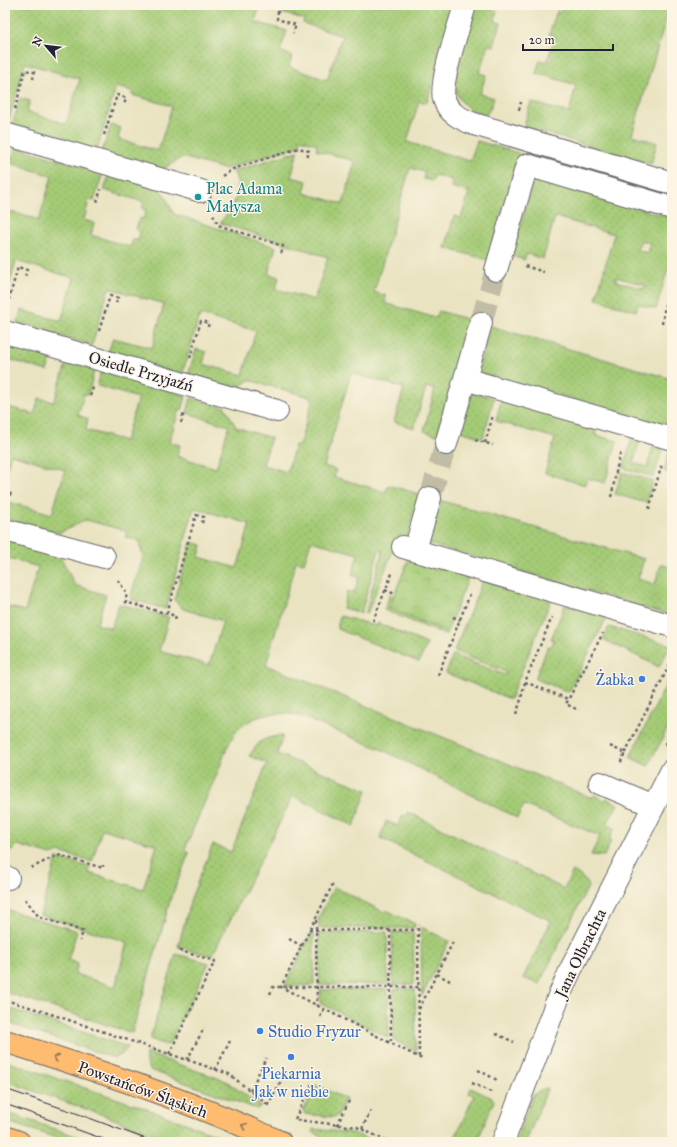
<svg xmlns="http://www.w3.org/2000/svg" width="677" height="1147" font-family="'IM FELL Great Primer',serif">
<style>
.grass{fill:url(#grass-dots);stroke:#637658;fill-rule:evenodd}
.park{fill:url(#park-crowns);stroke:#637658}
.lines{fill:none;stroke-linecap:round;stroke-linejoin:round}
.minor-tunnel{stroke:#c1bca6;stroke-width:22;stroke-dasharray:22 11;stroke-linecap:butt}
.minor-casing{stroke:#68666a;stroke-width:24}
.major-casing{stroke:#68666a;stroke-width:24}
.path{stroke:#68666a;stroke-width:2.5;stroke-dasharray:3 3;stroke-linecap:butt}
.minor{stroke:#fff;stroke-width:22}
.major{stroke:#febc70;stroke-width:22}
.tram{stroke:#22223b;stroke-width:1}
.oneway{stroke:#906f56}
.culture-dot{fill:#0f9aa8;stroke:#fcf5e5;stroke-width:1.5}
.shop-dot{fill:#3f7fe0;stroke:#fcf5e5;stroke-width:1.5}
.labels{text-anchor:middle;stroke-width:3;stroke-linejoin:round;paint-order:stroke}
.culture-label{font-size:16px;fill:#0d838f;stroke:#fcf5e5;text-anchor:start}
.street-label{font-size:16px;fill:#22223b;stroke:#fcf5e5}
.shop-label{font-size:16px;fill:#366cbe;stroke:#fcf5e5;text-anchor:end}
</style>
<defs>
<pattern id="grass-dots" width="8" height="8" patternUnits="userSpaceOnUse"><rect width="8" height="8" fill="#a4cb76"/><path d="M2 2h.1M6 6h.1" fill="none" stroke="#8dae67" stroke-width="1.8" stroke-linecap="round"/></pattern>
<pattern id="park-crowns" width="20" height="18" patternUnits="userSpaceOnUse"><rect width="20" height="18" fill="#a4cb76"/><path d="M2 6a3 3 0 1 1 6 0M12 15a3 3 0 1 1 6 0" fill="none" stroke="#8dae67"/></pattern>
</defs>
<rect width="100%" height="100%" fill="#fcf5e5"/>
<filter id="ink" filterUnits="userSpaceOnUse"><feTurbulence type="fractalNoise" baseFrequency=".025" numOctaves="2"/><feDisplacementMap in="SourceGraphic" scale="8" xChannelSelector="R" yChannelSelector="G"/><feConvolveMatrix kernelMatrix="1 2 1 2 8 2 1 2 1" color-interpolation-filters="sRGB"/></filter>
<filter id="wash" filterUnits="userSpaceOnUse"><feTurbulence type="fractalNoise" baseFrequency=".012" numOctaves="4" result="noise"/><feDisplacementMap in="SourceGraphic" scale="16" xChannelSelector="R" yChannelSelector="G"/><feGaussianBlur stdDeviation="0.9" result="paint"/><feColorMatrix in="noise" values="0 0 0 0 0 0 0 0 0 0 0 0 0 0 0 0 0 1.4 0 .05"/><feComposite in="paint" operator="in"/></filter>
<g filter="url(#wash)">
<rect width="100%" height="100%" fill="#e9e3c1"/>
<path class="grass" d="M5,5h255l-5,17 32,9 -7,20 12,5 -3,11 38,13 15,-44 -39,-13 1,-4 -22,-6 1,-8h172l-28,98 -8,-2 -12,41 63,19 7,-20 42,12 -31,107 -43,-12 9,-32 7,2 8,-26 -18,-5 1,-7 -17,-5 -3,6 -9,-2 2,-7 -15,-4 -36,124 12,4 -1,7 51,15 3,-7 31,9 -33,115 -13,-4 11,-42 -9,-2 -12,41 -20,-6 10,-34 -53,-15 -27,93 12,4 -2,7 52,15 2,-7 31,9 -12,44 -8,-2 -32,78h-2l18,-64h-4l-18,63 -18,-5 4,-17 7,2 5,-16 -7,-2 6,-21 -47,-13 -7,22 -8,-2 -30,104 326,133 2,-3 11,6 1,-3 12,6 -11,20 8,4 -6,12 2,1 -7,15 -13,-1 9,-19 -76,-31 -7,13 -134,-68 -86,-35c-19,-3 -39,-2 -55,11 -12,8 -19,33 -24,46 -12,26 -23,53 -34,79l5,2 -18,45 -39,135 -127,-41v-83l72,22 -9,29 10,4 -3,10 40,13 12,-45 -87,-27 17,-57 33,9 -1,6 54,16 14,-44 -55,-16 -10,33 -33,-10 -8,3 -33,-10 -6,6 -7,-2v-243l20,5 13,-44 -33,-10v-18l52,16 5,5 13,25 31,10 -9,29 14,4 8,-24 50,13 -10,34 50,14 14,-44 -40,-12 -9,-9 17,-58 11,3 -3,12 38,11 13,-44 -56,-16 -28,101 -36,-10 13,-42 -4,-16 -14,-4 2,-6 -41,-11 -27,13 -54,-14v-18l47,13 13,-44 -54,-16 -6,21v-69l29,8 5,-16 15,4 13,-41 28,7 -7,27 -4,-1 -6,21 10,4 -2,11 39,11 13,-43 -40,-12v-4l3,-12 85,26 -4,15h-3l-10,31 11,3 -3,11 39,12 13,-42 -42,-13 4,-15 34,9 11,20 35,11 -8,27 24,7 8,-27 4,1 14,-48 -64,-18 -15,10 -46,-14 8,-27 10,3 -3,12 40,11 13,-44 -56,-16 -18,60 -74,-22 5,-15 39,10 12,-44 -55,-16 -17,57 -75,-22 4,-13 40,11 13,-43 -58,-17 -11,42v-93l34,10 13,-44 -42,-13 6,-16 87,26 -9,28 -5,-1 -5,20 10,3 -3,12 39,12 3,-7h5l2,-7 -4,-4 3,-10 5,-1 2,-7 -4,-3 2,-6 -40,-12 5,-16 49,14 6,6 10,20 102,33 -8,27 11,3 -3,12 38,11 14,-43 -108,-34c8,-10 18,-23 18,-37 0,-5 -3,-11 -5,-15l65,-20 -7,26 16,4 -3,12 39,11 12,-43 -39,-11 1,-6 -16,-5 -2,7 -75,23 -42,-12 -20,13 -61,-16 10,-29 10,3 -3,11 40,12 14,-45 -40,-11v-4l-16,-4 -19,63 -85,-23 8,-29 10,3 -3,11 39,12 14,-45 -55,-16 -17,60 -1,3h-2z
M475,5l22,6 -2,10 6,2 -7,23 -6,-1 -9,28 7,2 -6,19 14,4 -4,11 -4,6c-18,-4 -30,-14 -32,-33z
M564,5h106l-38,130 25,8 -6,21 -126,-37v-5l6,-20 38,11 7,-28 -40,-12 4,-13 7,2 8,-26 -6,-2 8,-23 4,1z
M534,178l138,40v37l-16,54 -18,-5 -2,7 -40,-12 18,-65 -59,-17 -12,42 -16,-5 -3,6 -12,-4zM641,240l9,3 -3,10 -10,-3zM616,277l29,8 -1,4 -28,-8z
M490,326l182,53v48l-195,-55z
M10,341l43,13 -6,17 -42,-13z
M472,392l22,6 -11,40 -23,-7z
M501,400l96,28 -2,7 22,6 -12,42 -18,-5 -2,7 -40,-12 10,-35 -59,-17z
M632,439l8,1 -7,23 14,4 7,-23 9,2 -9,31 -31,-9z
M669,452l3,1v21l-8,-3z
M622,472l31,9 -7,22 -31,-9z
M439,500l205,59 -6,20 17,5 6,-20 11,4v48l-246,-73z
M483,580l68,20 -41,99 -64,-26 7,-18 52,20 1,-3 -52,-21z
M390,594l4,2 -5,12 58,24 -2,3 -61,-25z
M565,605l42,12 -38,75 -34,-13 13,-33 3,1 3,-7 -3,-1z
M340,616l37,10 1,-3 49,21 -8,18 -82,-33z
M609,627l62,18 -12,22 -56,-28z
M672,673v47l-24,46 -18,-9z
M278,736h5l-6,18 90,36 -13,36 -61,-30 -81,160 -34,-9 13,-49 22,-54 18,8 36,-89 -18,-7c10,-14 11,-17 29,-20z
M408,812l156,77 9,-18c7,4 11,8 16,14l-50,99 -16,-6 28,-57 -171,-83 6,-17 12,5 5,-11 3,2z
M334,887l50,25 2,-2 29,14 -1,4h-95l-1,-9z
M421,927l28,14 -27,55 -1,-67z
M387,932l1,52 -69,1v-52z
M392,932h21l1,52 -21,1z
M311,933l3,1v51l-29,1z
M176,954l33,9 -40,81 -3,1 -16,-6z
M388,989l1,49 -69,-35v-13z
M393,989h22l1,62 -22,-11z
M5,1007l123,40 -7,8 -7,3 -109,-36z
M146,1053l80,28 33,24 1,2 -3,2 -107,-39c-4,-6 -5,-10 -4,-17z
M5,1061l134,45 97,36h-61l-72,-27 -98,-34z
M316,1085l30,14 -8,16 -5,2 -28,-3 -2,-3z
M548,1087l-22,55h-11l18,-47z
M471,1088l21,10 2,3 -17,41h-24l21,-46 -5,-3z
M5,1112l88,30h-24l-64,-21z
M313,1129l41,4 19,9h-40l-20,-10z"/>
<path class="park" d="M409,558l60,18 -22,56 -58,-24z"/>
</g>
<g filter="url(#ink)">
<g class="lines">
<path class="minor-tunnel" d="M481,323l15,-53
M430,498l16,-54"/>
<g class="minor-casing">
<path id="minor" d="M465,5c-5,19 -26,77 -21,94 4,14 17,20 30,25l198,59
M5,134l196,57
M496,270l31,-105 145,43
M5,332l272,79
M465,379l207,60
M446,444l35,-121
M5,530l99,27
M403,547l269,79
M415,550l15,-52
M600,783l54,23
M5,878h3
M503,1142l56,-146 12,-27 101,-199"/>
</g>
<g class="major-casing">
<path id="major" d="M5,1041c93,30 186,60 275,101
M5,1137l14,5"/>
</g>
<path class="path" d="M279,5l-2,14 19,6 -3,8
M15,109l10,-39 9,2 -1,7
M519,110l2,-8
M104,135l13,-40 9,3 -2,8
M5,171l3,-9
M222,176l11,-7 66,-21 10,3 -2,8
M97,202l4,-13
M213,215l5,10 65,21 -2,9
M525,266l19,6
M7,306l11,-39 9,3 -2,6
M662,324l5,-31 5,-17
M99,331l11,-35 8,2 -2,5
M190,358l11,-37 8,2 -2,7
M90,396l4,-11
M181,423l3,-11
M475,440l18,5
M485,443l8,-28
M5,494l5,2 1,-6
M611,497c4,-15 5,-30 10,-46
M649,509l13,-45
M118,580l9,14 -2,8 51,14 -1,3
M385,590l10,4
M167,613l29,-98 8,2 -2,6
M453,617l7,3
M373,621l20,-50
M438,675l32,-81
M525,682l43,17
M576,709l-10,-5 37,-71
M516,714l4,-11 5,-21 27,-65
M665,745l7,-15
M610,746l15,7 -4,8 3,1
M625,753l47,-93
M31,868l27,-13 45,13v-3
M333,884l-52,103 141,72
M25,899l14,18 44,14 -3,10
M316,920l1,86
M309,930h109
M390,930l1,113
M289,939l13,7
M437,974l15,8
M270,994l3,-7h146
M5,1000l31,9 193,65 39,31
M419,1009l34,-67
M320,1017l4,-8
M496,1034l18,8
M169,1054l46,-93 -38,-11
M419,1057l-1,-130 1,-2
M187,1060l17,-32
M215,1070l15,-29
M478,1070l21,11
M472,1083l21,10
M250,1091l16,-33
M268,1106l19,-37
M295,1119l18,-37
M297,1120l60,7 33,15
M337,1125l13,-26
M362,1129l9,-19
M432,1142l2,-3"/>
<use href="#minor" class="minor"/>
<use href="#major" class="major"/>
<path class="tram" d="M5,1089l68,23 81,30
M5,1104l107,38"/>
</g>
<defs><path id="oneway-chevron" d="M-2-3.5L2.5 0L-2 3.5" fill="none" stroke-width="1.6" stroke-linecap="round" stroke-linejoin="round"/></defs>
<g class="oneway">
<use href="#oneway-chevron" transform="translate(56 1058) rotate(-162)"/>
<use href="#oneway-chevron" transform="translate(244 1126) rotate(-158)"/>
</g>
</g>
<circle class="culture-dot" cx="198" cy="197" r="4"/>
<g class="shop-dot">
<circle cx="642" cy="679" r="4"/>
<circle cx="260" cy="1031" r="4"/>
<circle cx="291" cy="1057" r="4"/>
</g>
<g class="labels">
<g class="culture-label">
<text x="206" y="194">Plac Adama<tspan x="206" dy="18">Małysza</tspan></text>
</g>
<g class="street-label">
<text transform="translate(141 371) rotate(16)" y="6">Osiedle Przyjaźń</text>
<text transform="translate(580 953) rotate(-64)" y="6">Jana Olbrachta</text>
<text transform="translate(143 1089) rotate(20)" y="6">Powstańców Śląskich</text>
</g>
<g class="shop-label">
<text x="634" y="685">Żabka</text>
<text x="268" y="1037" text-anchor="start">Studio Fryzur</text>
<text x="291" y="1079" text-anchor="middle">Piekarnia<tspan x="291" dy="18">Jak w niebie</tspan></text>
</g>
</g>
<rect width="677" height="1147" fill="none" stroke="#fcf5e5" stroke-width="20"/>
<g transform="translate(46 46) rotate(298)" stroke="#fcf5e5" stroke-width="3" paint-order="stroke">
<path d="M0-3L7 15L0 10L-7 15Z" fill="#22223b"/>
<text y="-6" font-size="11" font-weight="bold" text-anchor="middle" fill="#22223b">N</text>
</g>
<path d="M523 44v6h90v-6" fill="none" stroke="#22223b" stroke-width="2"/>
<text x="529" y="44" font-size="12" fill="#22223b" stroke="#fcf5e5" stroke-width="3" paint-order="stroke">20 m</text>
</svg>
